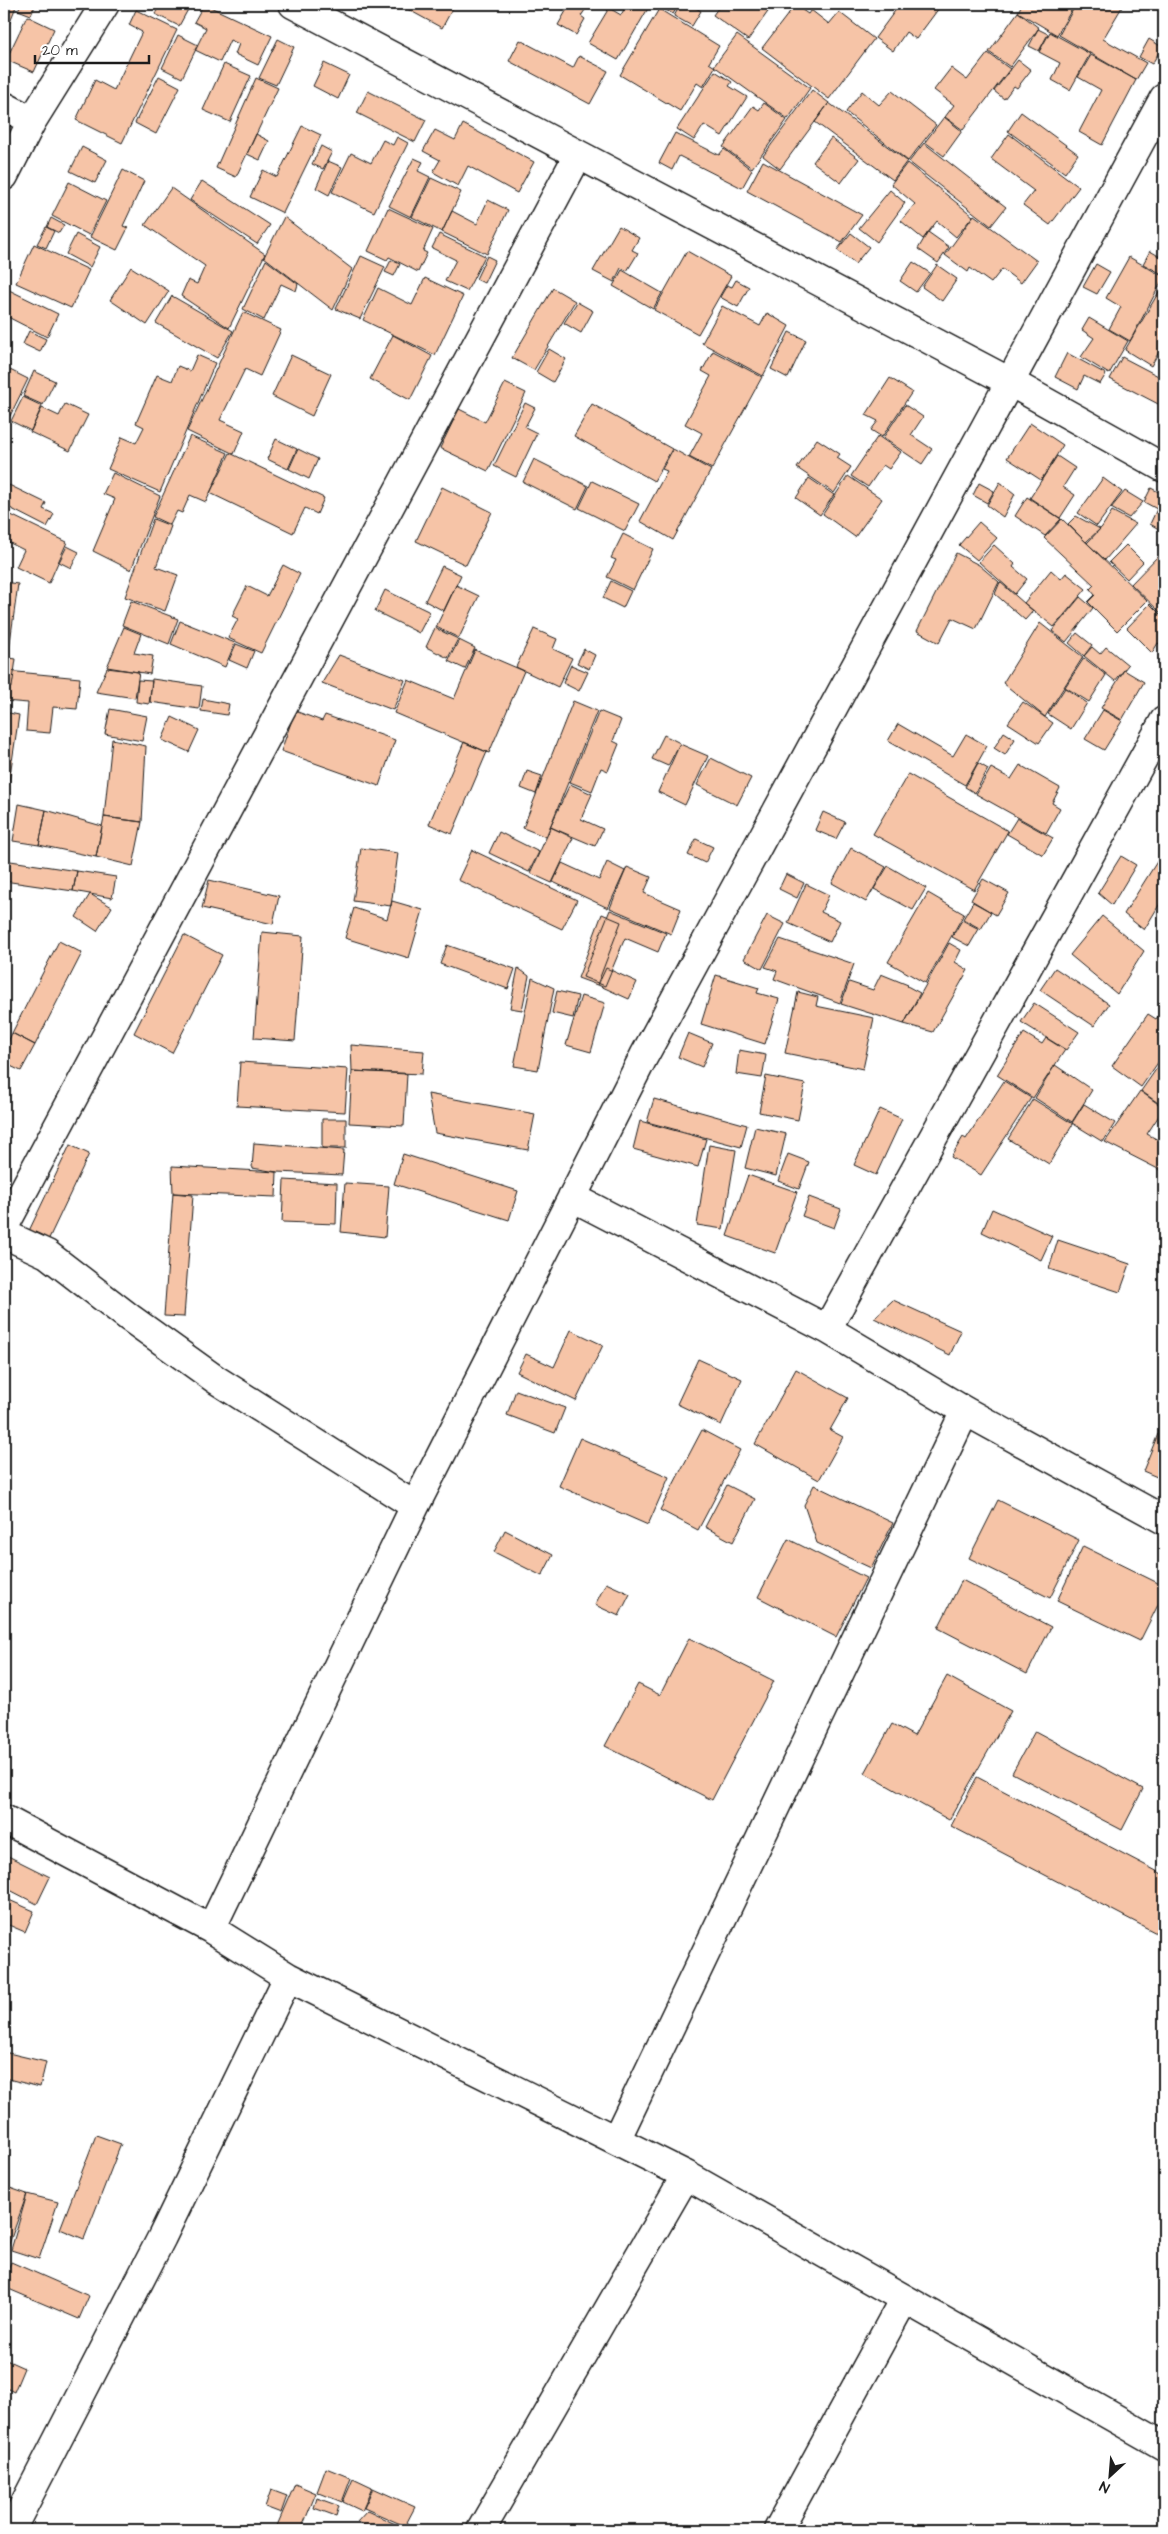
<svg xmlns="http://www.w3.org/2000/svg" width="1168" height="2534" font-family="'Architects Daughter',sans-serif">
<style>
.building{fill:#f6c4a7;stroke:#1c1c1c}
.lines{fill:none;stroke-linecap:round;stroke-linejoin:round}
.street-casing{stroke:#1c1c1c;stroke-width:31}
.street{stroke:#fff;stroke-width:28}
</style>
<rect width="100%" height="100%" fill="#fff"/>
<filter id="ink" filterUnits="userSpaceOnUse"><feTurbulence type="fractalNoise" baseFrequency=".02" numOctaves="2"/><feDisplacementMap in="SourceGraphic" scale="10" xChannelSelector="R" yChannelSelector="G"/><feConvolveMatrix kernelMatrix="1 2 1 2 8 2 1 2 1" color-interpolation-filters="sRGB"/></filter>
<g filter="url(#ink)">
<path class="building" d="M4,4h13l-8,20 -5,-2z
M21,4h15l-5,11 -13,-5z
M160,4h31l-12,22 -24,-12z
M204,4l68,32 -14,29 -23,-11 4,-10 -9,-4 -10,22 -25,-12 11,-22 -12,-6z
M398,4h57l-13,24z
M570,4h19l-8,12 4,3 -9,16 -18,-10z
M627,4l23,1 -32,55 -30,-17 21,-35 12,7z
M655,4h24l-6,10z
M681,4h8l12,7 -9,15 -18,-10z
M721,4h48l3,2 -24,34 -35,-25z
M900,4h42l-26,35 -10,-7 -13,19 -18,-13z
M1022,4h53l-18,31 -39,-23z
M1076,4h40l6,3 -19,32 43,24 -10,17 -77,-45z
M795,5l13,9 3,-4 18,14 10,-12 35,27 -45,60 -67,-51z
M659,9l60,37 -10,17 6,4 -12,20 -6,-4 -17,28 -60,-36z
M136,10l41,20 -55,113 -46,-23 19,-40 19,10 28,-58 -13,-7z
M1018,12l21,16 -29,39 -21,-15z
M27,16l27,13 -20,43 -28,-12z
M1038,29l10,5 -9,17 -10,-5z
M1050,32l40,22 -20,36 -18,-10 8,-17 -21,-11z
M178,35l20,10 -16,33 -20,-10z
M737,35l73,53 -22,31 -74,-53z
M278,39l16,8 -18,38 -17,-7z
M1149,39l13,8 -10,17 -13,-7z
M520,40l53,28 6,-12 29,15 -18,33 -81,-43z
M988,53l22,16 -47,61 -18,-13 9,-12 -20,-15 17,-22 16,12z
M1091,55l45,25 -34,65 -23,-13 22,-42 -23,-13z
M1018,60l13,10 -14,18 -3,-2 -10,13 -10,-8z
M324,63l25,12 -11,24 -25,-13z
M224,64l27,12 -21,46 -27,-12z
M715,71l17,11 -3,4 18,11 -25,39 -18,-11 -10,15 -17,-11z
M159,76l21,11 -24,47 -21,-11z
M256,78l22,10 -42,89 -20,-9z
M812,90l17,13 -49,66 -17,-13z
M368,91l58,29 -11,22 -58,-29z
M862,91l17,14 13,-14 44,34 -28,36 -62,-49z
M764,103l23,17 -35,48 -29,-21 30,-41 6,4z
M829,103l78,58 -14,19 -78,-58z
M1021,112l57,42 -13,19 -57,-42z
M944,117l18,14 -18,25 -19,-14z
M463,124l71,38 -17,31 -49,-27 -10,20 -25,-14 7,-12 -17,-9 12,-21 20,10z
M302,126l19,9 -38,78 -33,-16 13,-27 14,7z
M675,133l44,22 5,-6 28,21 -10,18 -63,-32 -7,14 -13,-7z
M256,134l13,7 -9,19 -13,-6z
M1009,134l70,53 -29,38 -27,-20 11,-14 -43,-32z
M397,137l11,6 -34,69 -42,-20 19,-39 20,10 12,-23 10,5z
M831,138l28,21 -18,24 -28,-21z
M924,143l82,64 -15,19 -82,-64z
M321,146l11,6 -9,17 -11,-5z
M82,147l25,13 -12,23 -25,-12z
M414,158l9,4 -5,9 12,6 -19,40 -22,-11z
M328,161l14,6 -13,28 -13,-7z
M763,161l99,54 -20,27 -95,-51z
M907,163l66,53 -17,21 -19,-16 -14,18 -22,-18 14,-17 -24,-20z
M123,170l21,11 -21,45 5,2 -11,22 -27,-13z
M431,178l30,14 -19,40 -30,-15z
M202,181l68,44 -13,19 -67,-44z
M69,182l37,19 -17,34 -37,-19z
M171,188l94,66 -36,74 -48,-32 7,-16 9,4 8,-18 -60,-41z
M890,190l15,13 -28,39 -18,-14z
M488,200l20,10 -21,44 -45,-22 10,-21 25,13z
M388,208l45,21 -10,22 4,2 -9,19 -29,-15 -2,3 -19,-9z
M974,215l63,46 -16,22 -19,-14 -11,14 -21,-15 -2,4 -23,-17z
M284,217l68,52 -19,41 -69,-53z
M51,218l13,7 -5,8 -12,-6z
M619,226l20,12 -7,12 6,3 -11,18 -6,-3 -7,14 -21,-11z
M46,227l8,4 -8,17 -9,-4z
M928,232l21,15 -11,16 -20,-14z
M851,233l18,14 -14,17 -18,-14z
M76,234l24,13 -10,20 -24,-13z
M439,234l46,22 -18,35 -22,-10 11,-21 -24,-12z
M34,244l55,26 -18,38 -55,-25z
M687,251l44,25 -33,58 -44,-24z
M1150,251l14,8v16l-21,-11z
M361,256l24,11 -25,52 -24,-10z
M487,256l8,4 -11,23 -8,-4z
M1129,257l35,20 -34,64 -21,-12 12,-22 -15,-9z
M266,260l32,24 -2,7 -15,-7 -17,36 -21,-11z
M391,260l9,4 -6,12 -9,-4z
M913,262l17,11 -14,19 -16,-11z
M1096,264l14,8 -13,22 -14,-7z
M937,265l20,14 -15,22 -20,-14z
M131,267l38,24 -22,34 -37,-25z
M622,270l40,23 -9,16 -40,-23z
M425,278l38,18 -28,59 -72,-35 15,-32 34,17z
M736,280l13,7 -11,20 -18,-10 7,-12 5,2z
M1164,283v60l-13,23 -26,-16z
M553,288l22,13 -41,69 -22,-12z
M7,289l51,25 -11,23 -43,-22v-20z
M172,296l61,35 -16,27 -61,-35z
M577,302l16,9 -12,22 -17,-10z
M722,306l38,20 7,-13 22,13 -26,50 -61,-33z
M243,312l38,18 -21,46 -15,-7 -25,51 24,11 -10,23 -47,-23z
M1089,318l39,23 -19,33 -28,-17 13,-19 -12,-8z
M29,331l17,8 -6,13 -17,-8z
M789,332l17,8 -18,38 -17,-9z
M393,335l39,21 -22,44 -40,-21z
M549,349l17,10 -13,23 -17,-10z
M713,351l49,26 -50,92 -23,-12 13,-24 -17,-9 26,-48 -9,-5z
M1067,353l39,21 -6,10 -16,-8 -6,13 -23,-12z
M197,355l18,8 -55,129 -52,-23 14,-32 14,6 8,-16 -8,-4 21,-48 15,6 6,-15 12,5z
M291,355l40,19 -19,42 -40,-20z
M1122,357l42,22v28l-54,-28z
M4,367l24,12 -18,37 -6,-2z
M34,371l21,10 -12,24 -20,-9z
M890,378l22,14 -30,45 -11,-7 7,-9 -12,-6z
M505,383l21,10 -38,78 -48,-23 19,-39 26,13z
M23,397l19,9 -11,25 -20,-10z
M525,403l10,5 -10,19 12,6 -21,44 -22,-11z
M65,404l23,11 -18,36 -40,-19 12,-24 17,8z
M592,404l80,45 -18,32 -80,-45z
M905,405l18,12 -12,18 21,14 -10,15 -39,-26z
M1030,423l33,22 -22,35 -34,-22z
M190,436l38,17 -22,49 -16,-7 -8,18 -5,-2 -7,14 -17,-8z
M878,436l23,16 -12,17 -6,-4 -15,22 -17,-11z
M276,439l21,10 -9,20 -21,-10z
M817,439l23,15 -3,4 14,9 -17,26 -37,-25z
M298,449l20,10 -9,20 -20,-10z
M673,449l38,21 -38,70 -33,-19 27,-50 -5,-2z
M230,453l94,45 -7,16 -12,-6 -12,25 -83,-40z
M1057,456l18,12 -12,19 12,8 -15,23 -30,-20z
M534,459l54,27 -11,23 -54,-27z
M113,473l47,23 -29,74 -38,-19 22,-52 -12,-5z
M848,476l34,23 -27,38 -32,-23z
M809,478l25,17 -14,20 -24,-17z
M1103,478l19,14 -25,34 -19,-13z
M592,481l47,23 -14,27 -46,-23z
M1000,482l15,12 -12,23 -16,-12z
M979,483l15,8 -7,12 -14,-8z
M9,485l37,18 -3,6 11,5 -7,13 -43,-22v-11z
M442,487l50,25 -26,53 -50,-24z
M1151,488l13,7v37l-14,-8 7,-15 -13,-7z
M1125,491l18,11 -14,16 -18,-10z
M1027,497l34,22 -16,17 -30,-20z
M1112,511l24,13 -31,36 -18,-17 15,-16z
M9,514l58,28 -18,41 -33,-16 8,-17 -20,-10v-15z
M1076,516l24,13 -14,13 -18,-18z
M153,519l18,7 -15,41 22,8 -13,36 -40,-14z
M1062,519l85,82 -30,30 -29,-29 7,-7 -5,-6 4,-4 -50,-47z
M979,522l18,16 -20,22 -18,-15z
M623,534l30,15 -20,41 -26,-13 9,-17 -5,-2z
M994,545l21,19 -2,3 14,12 -12,15 -36,-32z
M1126,545l17,17 -16,17 -18,-17z
M67,546l12,6 -8,16 -12,-6z
M956,553l23,12 20,17 -23,47 -24,-11 -13,25 -22,-12z
M1159,555l5,4v57l-33,-32z
M283,565l17,9 -39,79 -33,-15 10,-19 -6,-3 15,-30 20,10z
M442,566l19,9 -17,36 -19,-10z
M1051,570l10,9 5,-6 20,16 -32,38 -30,-24z
M611,581l20,10 -8,17 -20,-10z
M4,582l14,2 -10,73h-4z
M1000,582l33,29 -8,9 -30,-26z
M456,585l23,11 -20,42 -23,-11z
M385,590l45,22 -11,21 -44,-22z
M1080,597l13,11 -27,34 -14,-11z
M131,601l47,18 -9,25 -47,-19z
M1150,604l14,14v29l-6,-4 -6,10 -25,-25z
M180,621l55,22 -10,24 -54,-23z
M1040,623l43,34 -38,60 -42,-34z
M124,627l17,7 -7,19 19,3 -3,18 -43,-7z
M435,628l23,11 -10,19 -22,-11z
M534,629l23,10 -4,10 19,9 -14,29 -42,-20z
M1077,633l15,12 -8,11 -15,-13z
M459,640l16,8 -10,21 -17,-8z
M236,644l18,7 -7,17 -18,-8z
M1092,647l8,7 6,-7 22,18 -13,16 -31,-25z
M584,649l11,6 -6,14 -12,-6z
M475,650l49,21 -35,82 -95,-40 14,-33 46,19z
M339,655l66,25 -12,30 -71,-27z
M4,657l12,2 -4,28 -8,-1z
M1084,658l22,17 -17,27 -24,-15z
M571,665l17,7 -9,19 -16,-8z
M107,668l32,4 -4,26 -39,-6z
M1124,670l20,12 -22,38 -21,-12z
M7,671l73,7 -3,31 -24,-2 -3,26 -24,-2 2,-28 -24,-2z
M152,679l50,7 -3,23 -49,-7z
M138,680l14,1 -3,23 -13,-2z
M1065,688l22,15 -16,26 -23,-15z
M203,699l26,5 -2,11 -26,-4z
M573,701l24,10 -51,126 -23,-9z
M1023,702l30,21 -14,20 -31,-20z
M110,709l37,7 -5,25 -37,-7z
M1103,710l19,11 -18,29 -19,-11z
M295,711l27,10 3,-6 70,25 -16,46 -98,-35z
M599,711l22,9 -8,21 6,3 -11,27 -7,-3 -9,23 -22,-9z
M4,712l15,3 -15,100z
M172,717l27,13 -10,22 -27,-12z
M898,724l55,32 13,-22 21,12 -22,39 -77,-44z
M1004,732l11,7 -10,16 -11,-7z
M664,735l16,8 -12,23 -16,-7z
M112,739l34,7 -4,76 -38,-5z
M464,742l23,10 -35,82 -23,-10z
M680,744l28,12 -23,49 -27,-13z
M711,758l40,20 -14,27 -40,-20z
M978,763l10,6 -13,24 -10,-6z
M1020,765l40,23 -8,15 8,5 -14,25 -70,-39 15,-26 20,11z
M527,771l15,5 -6,18 -15,-6z
M908,774l100,57 -34,59 -101,-56z
M570,784l22,10 -11,25 22,10 -8,17 -45,-19z
M19,804l27,6 -7,35 -26,-4z
M46,810l56,16 -6,31 -57,-12z
M823,812l22,10 -9,17 -21,-9z
M104,817l38,5 -9,44 -37,-9z
M1017,818l36,20 -10,17 -36,-21z
M551,827l22,11 -21,45 -22,-10z
M499,832l40,20 -10,20 -40,-19z
M696,839l17,8 -8,16 -17,-8z
M361,848l37,5 -7,53 -38,-5z
M851,848l35,19 -20,35 -34,-19z
M472,850l105,50 -15,29 -104,-49z
M1121,856l15,9 -24,40 -14,-12z
M4,860l73,11 -4,20 -69,-10z
M1158,860l6,3v34l-20,33 -20,-16z
M607,862l18,9 -17,37 -55,-26 9,-19 37,17z
M888,866l38,22 -13,22 -39,-21z
M627,867l24,10 -7,16 37,16 -10,25 -61,-26z
M77,871l39,6 -4,21 -39,-7z
M786,874l18,9 -7,15 -18,-9z
M983,879l26,14 -13,22 -25,-15z
M209,880l70,16 -6,28 -71,-16z
M806,884l23,11 -8,17 19,9 -10,21 -42,-19z
M928,893l36,21 -39,69 -37,-21z
M90,894l22,13 -15,24 -21,-14z
M392,901l31,9 -14,48 -64,-20 9,-30 33,11z
M973,902l18,10 -10,17 -18,-10z
M610,910l56,23 -8,19 -33,-14 -20,48 -22,-9z
M602,914l19,8 -24,63 -19,-7z
M767,915l18,9 -23,45 -18,-10z
M1102,916l42,35 -27,43 -47,-39z
M962,920l17,9 -10,17 -17,-9z
M262,932l41,4 -8,105 -41,-3z
M184,935l38,20 -50,98 -38,-20z
M780,939l74,25 -14,39 -66,-24 3,-8 -12,-4z
M59,941l23,12 -47,92 -23,-12z
M949,943l12,7 -6,12 13,8 -35,62 -29,-8z
M447,945l68,24 -7,20 -68,-25z
M518,968l11,8 -7,34 -12,-2z
M606,968l31,14 -8,17 -31,-14z
M1055,968l54,36 -15,22 -54,-36z
M881,974l27,11 -1,1 13,7 -16,31 -63,-20 8,-22 24,8z
M716,975l43,13 -2,5 22,6 -14,45 -64,-20z
M532,978l22,10 -16,82 -24,-4z
M557,991l21,5 -5,22 -21,-5z
M798,992l20,5 -2,9 58,12 -11,51 -78,-16z
M581,996l24,7 -14,49 -25,-7z
M1034,1003l45,29 -13,18 -45,-28z
M1164,1008v46l-23,33 -29,-21 36,-52 8,5z
M12,1033l23,12 -14,26 -17,-8v-12z
M688,1033l24,10 -10,24 -24,-10z
M1024,1033l18,11 4,-6 19,12 -32,48 -36,-23z
M351,1045l73,6 -2,23 -70,-3z
M739,1050l27,5 -4,23 -26,-4z
M1164,1058v43l-3,4 -20,-14z
M240,1062l108,7 -3,43 -108,-6z
M4,1065h6l-3,25h-3z
M1055,1065l37,25 -20,32 -37,-24z
M352,1071l55,3 -3,52 -55,-3z
M766,1076l39,8 -7,36 -39,-8z
M1004,1081l27,17 -50,77 -30,-18 12,-20 3,2z
M1140,1091l24,17 -17,26 17,9v29l-59,-30z
M428,1094l107,20 -7,36 -93,-17z
M654,1099l93,26 -6,22 -94,-25z
M1033,1099l40,25 -24,40 -41,-25z
M1084,1104l31,19 -12,19 -31,-19z
M880,1109l22,10 -26,56 -22,-10z
M322,1119h24v29h-24z
M640,1121l66,18 -8,28 -65,-18z
M755,1127l31,7 -10,42 -31,-8z
M254,1143l90,7 -2,25 -65,-3 -25,-4z
M70,1145l19,9 -46,97 -16,-16z
M709,1145l27,5 -13,79 -26,-4z
M403,1154l115,37 -9,29 -115,-36z
M788,1154l21,8 -10,27 -21,-8z
M172,1166l105,6 -1,25 -103,-4z
M748,1175l49,17 -22,61 -48,-17z
M284,1180l53,3 -1,41 -54,-2z
M345,1183l44,3 -4,51 -44,-5z
M173,1193l20,2 -9,122 -20,-1z
M809,1197l32,12 -7,19 -32,-12z
M992,1209l60,27 -11,24 -59,-28z
M1058,1240l72,24 -10,28 -71,-23z
M893,1300l68,31 -11,24 -76,-37z
M571,1330l32,15 -27,56 -59,-29 9,-18 28,13z
M698,1359l44,20 -21,46 -44,-21z
M796,1369l52,29 -18,32 13,7 -24,43 -64,-36z
M516,1390l49,18 -10,25 -48,-18z
M702,1430l38,20 -42,80 -38,-20z
M1158,1434l6,2v44l-21,-9z
M580,1438l89,39 -21,48 -89,-39z
M727,1485l28,14 -22,43 -28,-15z
M814,1485l79,38 -22,45 -54,-25 -13,-38z
M998,1500l81,40 -29,58 -81,-40z
M505,1530l48,25 -11,21 -48,-24z
M788,1539l78,39 -30,59 -78,-40z
M1083,1546l81,40v7l-24,48 -83,-40z
M962,1580l89,47 -24,47 -89,-46z
M606,1583l24,11 -11,22 -24,-11z
M689,1638l85,43 -62,119 -107,-54 33,-62 22,11z
M947,1676l64,35 -62,109 -84,-47 27,-49 22,12z
M1035,1731l108,58 -21,41 -110,-57z
M977,1777l187,98v62l-213,-111z
M4,1854l46,23 -13,27 -33,-17z
M9,1900l25,11 -9,21 -21,-9v-11z
M4,2052l42,10 -6,25 -36,-9z
M96,2135l25,9 -37,95 -24,-10z
M10,2188l17,6 -23,64v-54z
M27,2194l31,8 -19,57 -28,-9z
M11,2262l78,34 -10,23 -75,-32v-8z
M4,2359l20,9 -10,24 -10,-5z
M326,2468l25,10 -9,24 -25,-10z
M353,2479l19,9 -10,23 -19,-9z
M295,2484l21,9 -15,37h-19l-6,-2z
M373,2488l42,19 -10,19 -41,-18z
M271,2490l16,6 -6,17 -16,-6z
M317,2498l22,8 -3,10 -22,-8z
M367,2511l39,18 -31,1 -18,-8z"/>
<g class="lines">
<g class="street-casing">
<path id="street" d="M293,4l717,378 154,86
M4,106l28,15
M4,176l28,-55 73,-117
M572,1197l255,132 138,82 199,109
M4,1227l574,-1072
M4,1234l43,20 83,64 85,61 200,127
M827,1329l337,-608
M4,1819l207,110 77,48 398,198 478,271
M211,1929l204,-423 229,-450 520,-958
M616,2140l349,-729
M11,2530l151,-293 126,-260
M481,2530l205,-355
M778,2530l126,-231"/>
</g>
<use href="#street" class="street"/>
</g>
</g>
<rect width="1168" height="2534" fill="none" stroke="#fff" stroke-width="20"/>
<rect x="10" y="10" width="1148" height="2514" fill="none" stroke="#1c1c1c" stroke-width="2" filter="url(#ink)"/>
<g transform="translate(1110 2476) rotate(206)" stroke="#ffffff" stroke-width="4" paint-order="stroke">
<path d="M0-4L9 19L0 12L-9 19Z" fill="#1c1c1c"/>
<text y="-8" font-size="14" font-weight="bold" text-anchor="middle" fill="#1c1c1c">N</text>
</g>
<path d="M35 55v8h114v-8" fill="none" stroke="#1c1c1c" stroke-width="2.5"/>
<text x="42" y="55" font-size="15" fill="#1c1c1c" stroke="#ffffff" stroke-width="4" paint-order="stroke">20 m</text>
</svg>
